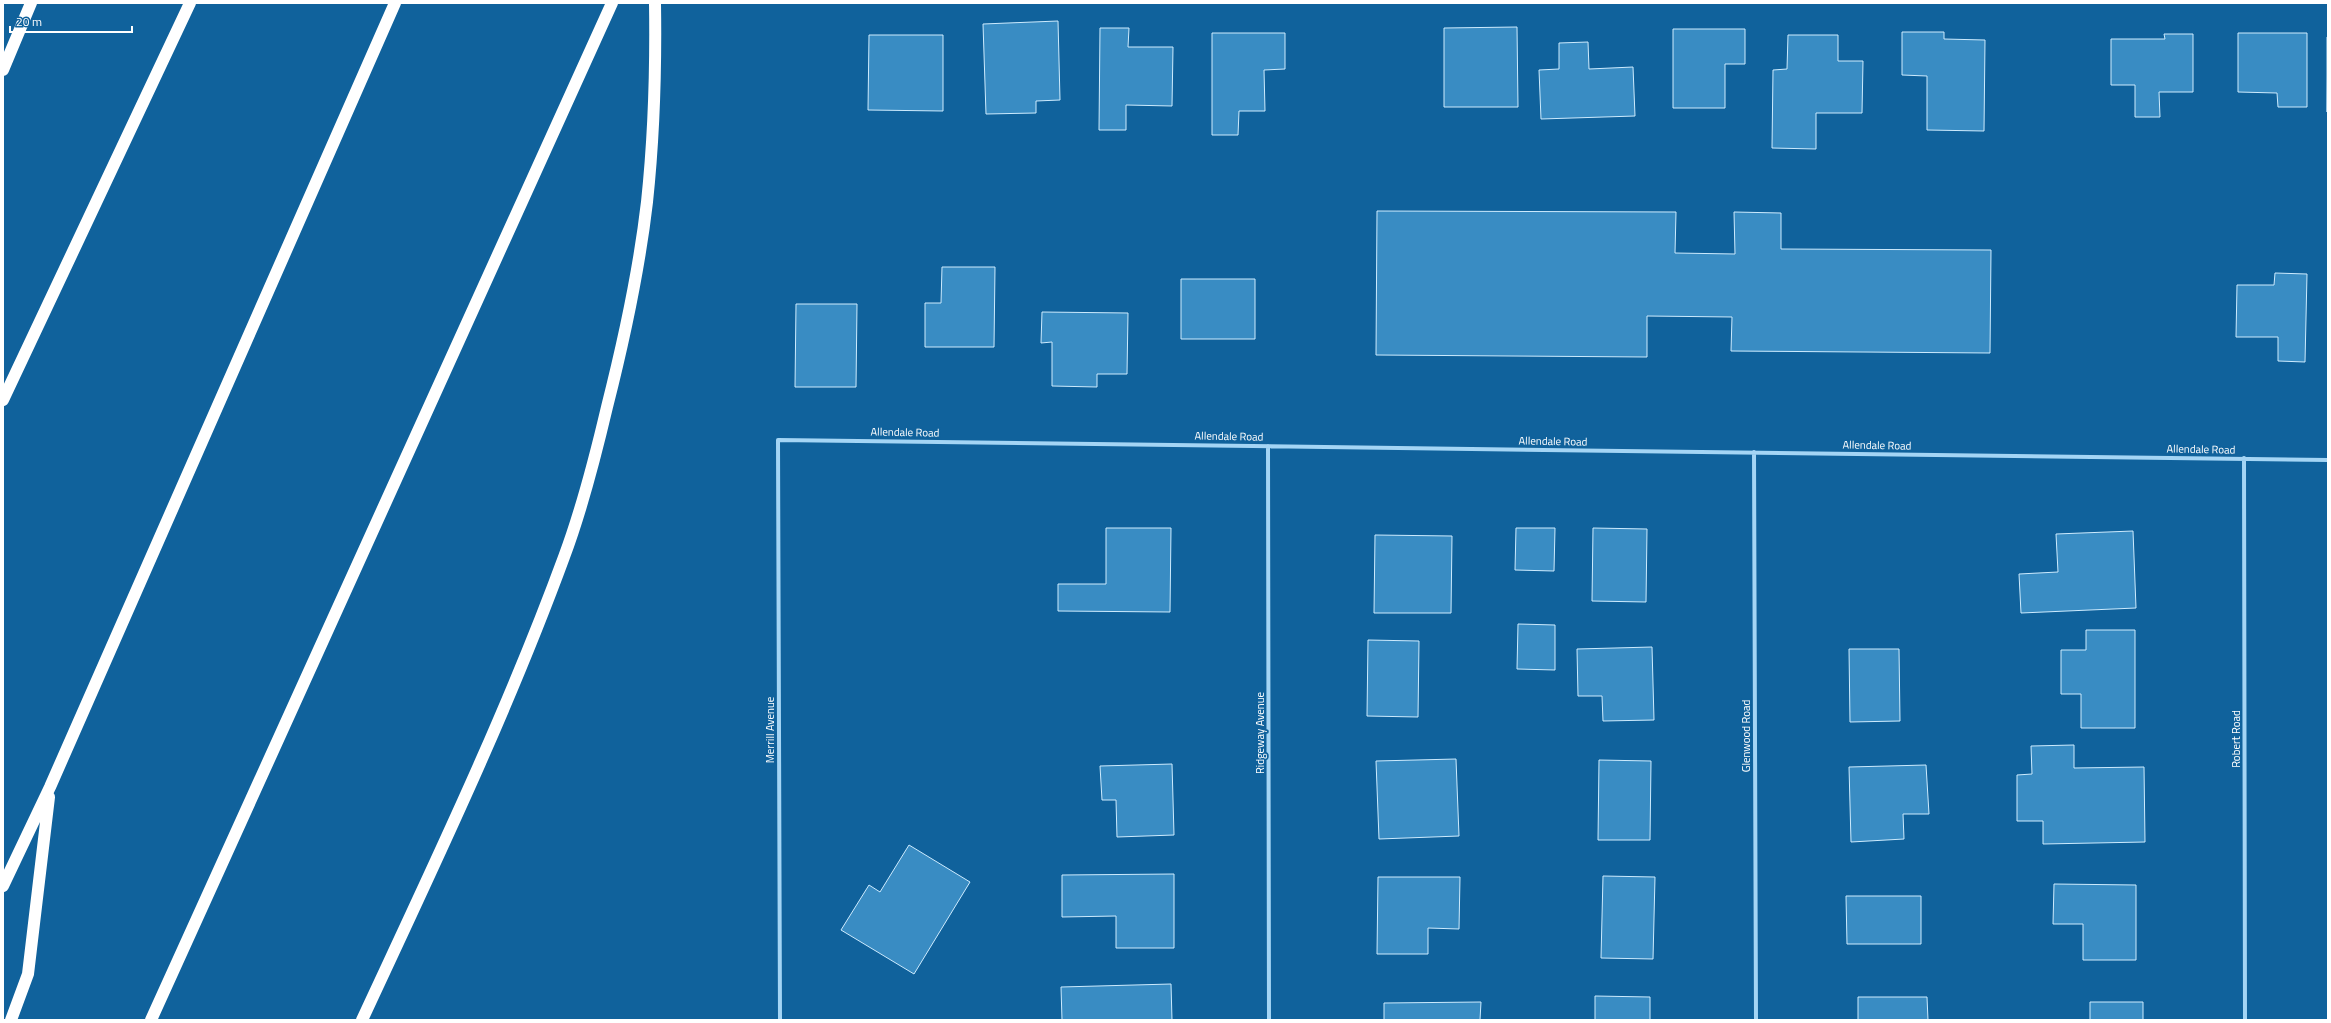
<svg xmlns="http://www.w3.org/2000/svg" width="2331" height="1023" font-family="'Titillium Web',sans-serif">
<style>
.building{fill:#398cc3;stroke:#cdebfe}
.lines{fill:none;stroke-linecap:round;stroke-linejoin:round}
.minor{stroke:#a4d5f5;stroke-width:4}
.motorway{stroke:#fff;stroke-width:12}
.labels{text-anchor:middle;stroke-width:3.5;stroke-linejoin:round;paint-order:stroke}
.street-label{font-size:11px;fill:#fff;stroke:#10629c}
</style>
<rect width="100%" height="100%" fill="#10629c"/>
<path class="building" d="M1058,21l2,79 -24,1v12l-50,1 -3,-90z
M1517,27l1,80h-74v-79z
M1100,28h29l-1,19h45l-1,59 -46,-1v25h-27z
M1673,29h72v35h-20v44h-52z
M1902,32h42v7l41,1 -1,91 -57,-1v-54l-25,-1z
M1212,33h73v36l-21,1 1,41h-26l-1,24h-26z
M2238,33h69v74h-29l-1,-14 -39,-1z
M2164,34h29v58h-34l1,25h-25v-32h-24v-46h54z
M869,35h74v76l-75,-1z
M1788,35h50v26h25l-1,52h-46v36l-44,-1 1,-78 14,-1z
M2327,37h1l-1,75z
M1588,42l1,27 44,-2 2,49 -94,3 -2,-49 20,-1v-26z
M1377,211l299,1 -1,41 60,1 -1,-42 47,1v36l210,1 -1,103 -259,-2 1,-34 -85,-1v41l-271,-2z
M942,267h53l-1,80h-69v-44h16z
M2275,273l32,1 -2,88 -27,-1v-24h-42l1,-52h37z
M1181,279h74v60h-74z
M796,304h61l-1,83h-61z
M1042,312l86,1 -1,61h-30v13l-45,-1v-44l-11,1z
M1106,528h65l-1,84 -112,-1v-27h48z
M1516,528h39l-1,43 -39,-1z
M1593,528l54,1 -1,73 -54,-1z
M2133,531l3,77 -115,5 -2,-39 39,-2 -2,-38z
M1375,535l77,1 -1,77h-77z
M1518,624l37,1v45l-38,-1z
M2086,630h49v98h-54v-34h-20v-44h25z
M1368,640l51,1 -1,76 -51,-1z
M1652,647l2,73 -51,1 -1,-25h-24l-1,-47z
M1849,649h50l1,72 -50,1z
M2074,745v23l70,-1 1,75 -102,2v-23h-26v-46l15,-1 -1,-28z
M1456,759l3,77 -80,3 -3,-78z
M1599,760l52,1 -1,79h-52z
M1172,764l2,71 -57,2 -1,-37h-14l-2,-34z
M1926,765l3,49h-26l1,25 -53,3 -2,-75z
M909,845l61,37 -56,92 -73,-44 28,-45 11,7z
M1174,874v74h-58v-32l-54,1v-42z
M1603,876l52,1 -2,82 -52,-1z
M1378,877h82l-1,52 -31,-1v26h-51z
M2054,884l82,1v75h-53v-36h-30z
M1846,896h75v48h-74z
M1171,984l1,36h-110l-1,-33z
M1595,996l55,1v23h-55z
M1858,997h69l1,23h-70z
M1481,1002l-1,18h-96v-17z
M2090,1002h53v18h-53z"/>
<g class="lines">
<path class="minor" d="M1268,446l1,574
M1754,452l2,568
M2244,458l1,562
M780,1020l-2,-580 1550,20"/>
<path class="motorway" d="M3,70l28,-67
M3,400l187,-397
M3,886l47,-99 345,-784
M11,1020l17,-46 21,-177
M151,1020l461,-1017
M362,1020c71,-153 144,-305 202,-463 18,-48 31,-99 43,-150 17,-67 32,-136 40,-205 7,-66 9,-133 8,-199"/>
</g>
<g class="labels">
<g class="street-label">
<text transform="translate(905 432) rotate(1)" y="4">Allendale Road</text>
<text transform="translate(1229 436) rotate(1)" y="4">Allendale Road</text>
<text transform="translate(1553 441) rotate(1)" y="4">Allendale Road</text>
<text transform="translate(1877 445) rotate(1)" y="4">Allendale Road</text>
<text transform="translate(2201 449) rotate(1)" y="4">Allendale Road</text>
<text transform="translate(770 730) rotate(-90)" y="4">Merrill Avenue</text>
<text transform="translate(1260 733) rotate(-90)" y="4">Ridgeway Avenue</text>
<text transform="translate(1746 736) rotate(-90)" y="4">Glenwood Road</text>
<text transform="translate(2236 739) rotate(-90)" y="4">Robert Road</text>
</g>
</g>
<rect width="2331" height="1023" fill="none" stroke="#ffffff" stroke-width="8"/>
<path d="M10 26v6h122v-6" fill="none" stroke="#ffffff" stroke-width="2"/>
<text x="16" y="26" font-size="12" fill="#ffffff" stroke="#10629c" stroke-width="3" paint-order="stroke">20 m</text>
</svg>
